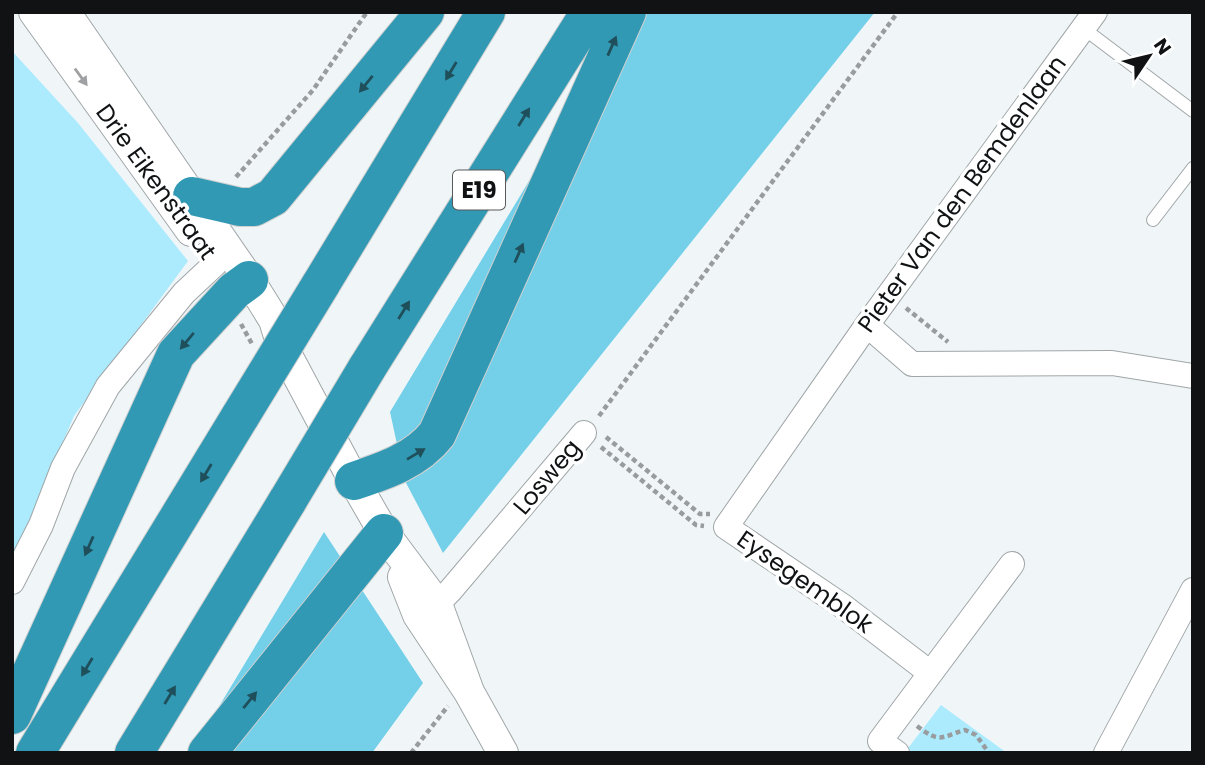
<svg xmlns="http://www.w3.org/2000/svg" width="1205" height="765" font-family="Poppins,sans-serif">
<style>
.green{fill:#aceafd}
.forest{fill:#74cfe9}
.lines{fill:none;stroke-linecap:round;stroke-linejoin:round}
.service-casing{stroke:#a0a6a8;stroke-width:14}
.minor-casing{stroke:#a0a6a8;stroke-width:26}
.tertiary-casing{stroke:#a0a6a8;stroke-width:32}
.motorway-casing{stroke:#cfd0d0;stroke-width:40}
.path{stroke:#989c9e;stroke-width:4.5;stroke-dasharray:5 3.5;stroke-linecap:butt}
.service{stroke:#fff;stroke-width:12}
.minor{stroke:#fff;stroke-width:24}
.tertiary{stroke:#fff;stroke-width:30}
.motorway{stroke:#3299b4;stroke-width:38}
.motorway-bridge-casing{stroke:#cfd0d0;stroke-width:40;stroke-linecap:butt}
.motorway-bridge{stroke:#3299b4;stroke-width:38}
.oneway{fill:#1f4f5b}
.oneway2{fill:#9fa0a1}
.labels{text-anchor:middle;stroke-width:7;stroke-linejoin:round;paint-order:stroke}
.shield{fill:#fff;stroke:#58595a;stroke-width:2}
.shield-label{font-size:23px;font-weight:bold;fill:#101213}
.street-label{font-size:24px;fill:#101213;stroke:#fff}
</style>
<rect width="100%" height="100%" fill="#f0f6f8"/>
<path class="green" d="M12,51l66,72 110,138 -114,155 -49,115 -13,24z
M941,705l66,48 -102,-1z"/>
<path class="forest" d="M646,12h229l-432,541 -38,-72 -15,-69 145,-241 85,-103z
M324,532l99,151 -51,70h-181z"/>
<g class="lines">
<g class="service-casing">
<path id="service" d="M1083,28l110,83
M1153,220l40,-52"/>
</g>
<g class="minor-casing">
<path id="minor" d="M867,325l45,39 200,-1 81,13
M12,582l29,-57 22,-57 45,-82 76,-93 31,-29
M421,613l16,-9 13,-13 134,-158
M929,672l-85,-65 -118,-80 141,-202 228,-313
M897,753l-17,-12 132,-177
M1106,753l87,-163"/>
</g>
<g class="tertiary-casing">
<path id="tertiary" d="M34,12l157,219
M65,12l181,263 28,45 8,26 72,135 30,52 53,71 32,88
M403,577l15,38 51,77 34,61"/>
</g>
<g class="motorway-casing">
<path id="motorway" d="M192,196l48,11h14l19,-10 152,-185
M321,284l165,-272
M367,368l223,-356
M354,481c30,-10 63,-21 83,-47l190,-422
M12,715l164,-361 58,-63 15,-11
M35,753l206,-338
M134,753l154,-253
M207,753l177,-220"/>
</g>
<path class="path" d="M236,177l77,-87 54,-78
M906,308l42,34
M241,324l11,20
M599,416l299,-404
M606,437l94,77h10
M601,447l95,78 8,1
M917,726c24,18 23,11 48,4l11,5 13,18
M411,753l37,-47"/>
<use href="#service" class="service"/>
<use href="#minor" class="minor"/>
<use href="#tertiary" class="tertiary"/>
<use href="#motorway" class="motorway"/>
<g class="motorway-bridge-casing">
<path id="motorway-bridge" d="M241,415l80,-131
M288,500l79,-132"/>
</g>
<use href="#motorway-bridge" class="motorway-bridge"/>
</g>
<defs><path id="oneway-solid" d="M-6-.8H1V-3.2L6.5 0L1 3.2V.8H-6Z" transform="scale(1.75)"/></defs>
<g class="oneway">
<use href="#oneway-solid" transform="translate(612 46) rotate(-66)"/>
<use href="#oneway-solid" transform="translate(451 71) rotate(121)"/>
<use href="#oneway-solid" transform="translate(366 84) rotate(129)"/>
<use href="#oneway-solid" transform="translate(524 117) rotate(-58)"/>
<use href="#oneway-solid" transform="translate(519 253) rotate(-66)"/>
<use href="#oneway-solid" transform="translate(404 310) rotate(-58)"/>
<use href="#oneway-solid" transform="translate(187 341) rotate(130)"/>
<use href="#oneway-solid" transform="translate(416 454) rotate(-31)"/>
<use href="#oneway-solid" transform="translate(206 473) rotate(121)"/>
<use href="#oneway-solid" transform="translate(89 546) rotate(114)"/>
<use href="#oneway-solid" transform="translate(87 667) rotate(121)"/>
<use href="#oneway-solid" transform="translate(170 695) rotate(-59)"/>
<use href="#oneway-solid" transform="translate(250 700) rotate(-51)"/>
</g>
<use class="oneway2" href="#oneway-solid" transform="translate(81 77) rotate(54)"/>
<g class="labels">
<rect class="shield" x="453" y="170.5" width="52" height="39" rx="5"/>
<g class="shield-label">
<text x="479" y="198">E19</text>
</g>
<g class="street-label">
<text transform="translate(156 182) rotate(54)" y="8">Drie Eikenstraat</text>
<text transform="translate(962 194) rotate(-54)" y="8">Pieter Van den Bemdenlaan</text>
<text transform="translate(547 477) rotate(-50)" y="8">Losweg</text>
<text transform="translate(805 582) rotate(35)" y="8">Eysegemblok</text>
</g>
</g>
<rect width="1205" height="765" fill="none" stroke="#101213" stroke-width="28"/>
<g transform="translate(1149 56) rotate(55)" stroke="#ffffff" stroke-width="5" paint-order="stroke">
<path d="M0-5L12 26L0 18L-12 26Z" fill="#101213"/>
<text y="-10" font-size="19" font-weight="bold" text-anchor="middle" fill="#101213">N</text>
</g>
</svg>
